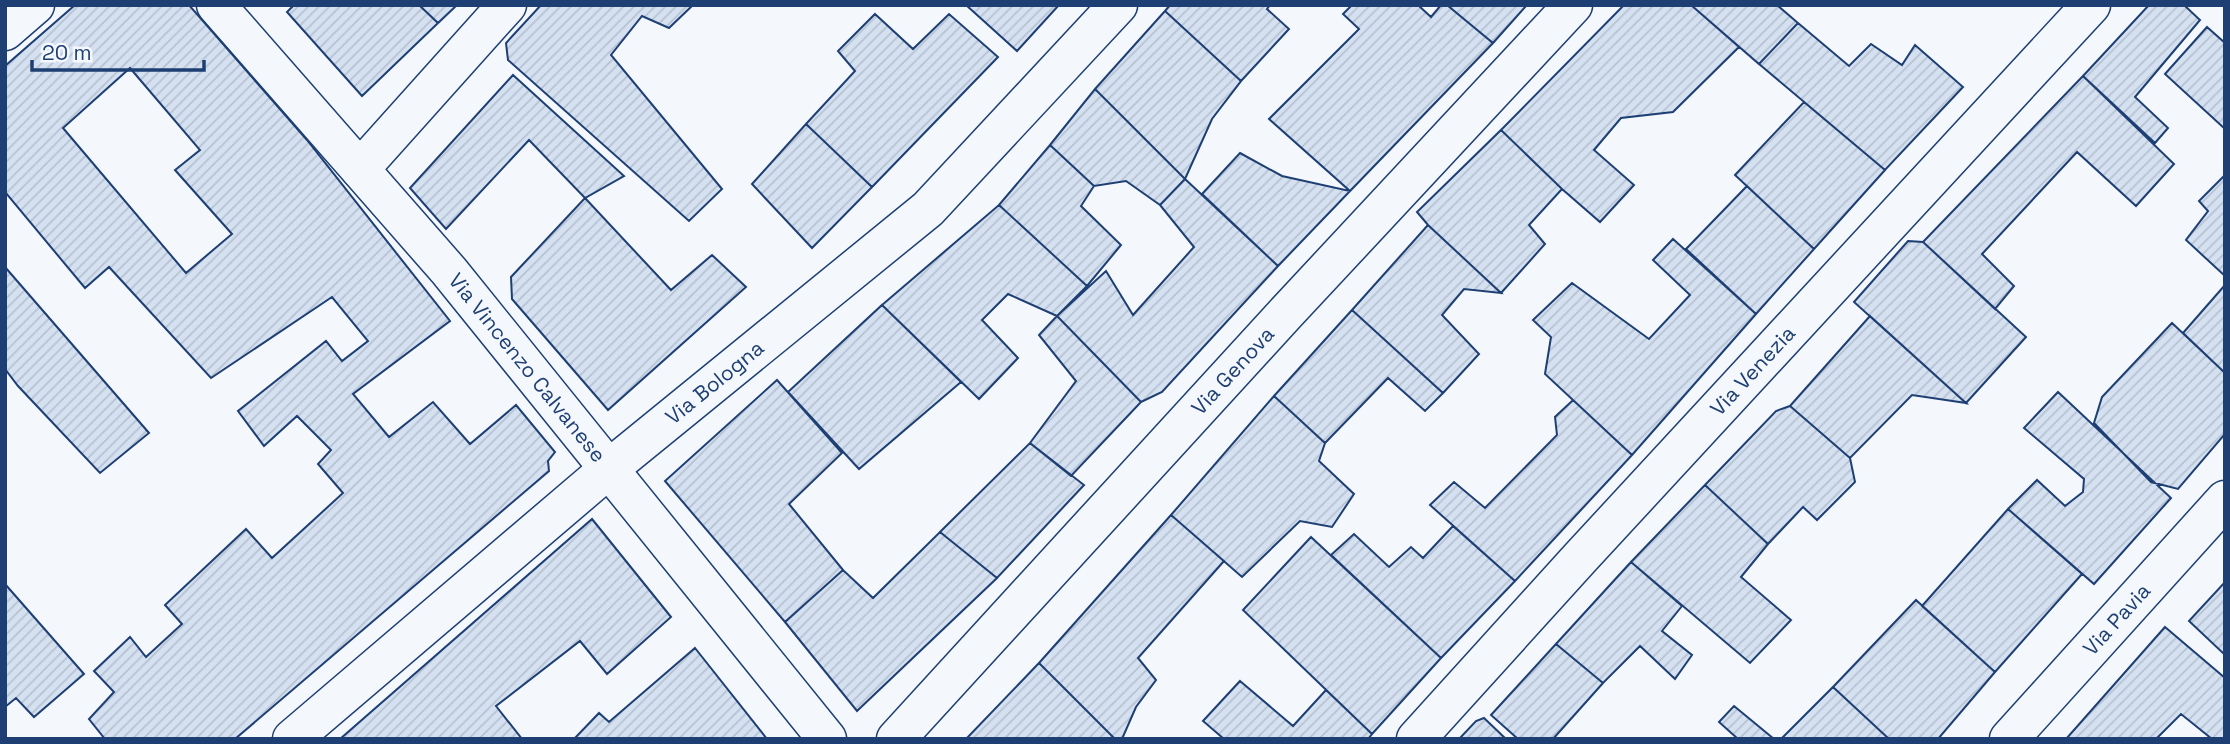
<svg xmlns="http://www.w3.org/2000/svg" width="2230" height="744" font-family="'Space Grotesk',sans-serif">
<style>
.building{fill:url(#building-hatch);stroke:#1d3f73;stroke-width:2;fill-rule:evenodd}
.lines{fill:none;stroke-linecap:round;stroke-linejoin:round}
.minor-casing{stroke:#1d3f73;stroke-width:41}
.minor{stroke:#f4f7fb;stroke-width:38}
.labels{text-anchor:middle;stroke-width:5;stroke-linejoin:round;paint-order:stroke}
.street-label{font-size:21px;fill:#1d3f73;stroke:#f4f7fb}
</style>
<defs>
<pattern id="building-hatch" width="6" height="6" patternUnits="userSpaceOnUse" patternTransform="scale(1.75)"><rect width="6" height="6" fill="#d5e0f0"/><path d="M-1 1l2-2M0 6l6-6M5 7l2-2" fill="none" stroke="#b6c1d1"/></pattern>
</defs>
<rect width="100%" height="100%" fill="#f4f7fb"/>
<path class="building" d="M75,5h114l118,135 143,181 -97,73 36,43 44,-35 37,42 46,-39 39,47 -7,9 1,10 -314,268h-130l-16,-20 25,-27 -20,-21 36,-34 16,20 36,-33 -17,-19 81,-76 26,29 71,-65 -25,-29 13,-14 -34,-34 -33,30 -26,-35 88,-70 16,20 26,-20 -36,-44 -121,81 -102,-111 -24,21 -80,-96v-126zM130,68l70,82 -25,20 57,64 -46,39 -123,-145z
M294,5h125l19,18 -76,73 -75,-84z
M419,5h38l-19,18z
M541,5h152l-24,23 -27,-12 -31,39 111,134 -33,32 -181,-161 -2,-17z
M966,5h93l-42,46z
M1170,5h100l-3,4 22,20 -48,52 -76,-70z
M1352,5h66l13,12 10,-12h6l46,38 -143,148 -81,-72 90,-90 -16,-15z
M1447,5h80l-34,38z
M1624,5h67l48,42 -66,65 -52,6 -27,32 40,35 -34,37 -38,-33 -61,-59z
M1691,5h86l21,18 -39,41z
M2149,5h35l16,15 -65,77 33,31 -13,15 -72,-67z
M1165,11l76,70 -29,38 -27,60 -90,-90z
M875,14l38,35 36,-35 49,43 -126,130 -66,-63 49,-53 -17,-20z
M1798,23l51,43 22,-22 31,21 13,-20 48,42 -78,83 -126,-106z
M2207,27l18,16v86l-60,-55z
M513,75l111,101 -39,22 -56,-58 -83,89 -36,-41z
M2083,76l91,88 -38,42 -59,-54 -95,102 32,32 -19,23 -72,-67z
M1095,89l90,90 -25,26 -34,-24 -32,5 -44,-41z
M1804,102l81,68 -71,79 -79,-74z
M806,124l66,63 -60,61 -60,-64z
M1501,130l61,59 -33,36 16,19 -44,49 -73,-68 -11,-13z
M1050,145l44,41 -13,20 40,39 -34,41 -88,-81z
M1240,153l42,23 68,15 -72,75 -76,-72z
M2225,175v101l-39,-36 22,-29 -9,-10z
M1185,179l93,87 -116,126 -21,10 -84,-86 49,-45 27,44 61,-68 -34,-42z
M1747,186l67,63 -58,65 -70,-65z
M585,198l86,92 41,-35 34,32 -138,123 -96,-111 -1,-22z
M999,205l88,81 -30,30 -49,-22 -26,26 36,38 -39,41 -97,-94z
M1428,225l73,68 -37,-4 -22,26 37,39 -36,39 -91,-83z
M1673,239l83,75 -124,141 -87,-81 6,-37 -18,-17 39,-37 77,56 41,-44 -37,-35z
M1908,241l15,1 103,95 -60,66 -112,-101z
M5,267l144,166 -49,40 -82,-87 -13,-17z
M2225,285v88l-42,-40z
M882,305l79,77 -102,87 -71,-77z
M1352,310l91,83 -18,18 -37,-33 -63,65 -51,-47z
M1057,316l84,86 -70,74 -41,-33 46,-62 -37,-46z
M1870,316l96,87 -54,-8 -62,63 -60,-52z
M2172,323l53,50v61l-47,55 -27,-7 -57,-59 8,-26z
M777,380l65,73 -53,51 54,66 -58,52 -120,-141z
M2058,392l113,106 -77,86 -86,-75 29,-29 28,26 18,-14 1,-13 -60,-51z
M1274,396l51,47 -6,18 35,33 -22,33 -32,-6 -58,56 -71,-62z
M1573,400l59,55 -117,126 -85,-76 24,-23 31,26 72,-73 -2,-18z
M1790,406l60,52 5,24 -38,38 -14,-13 -35,37 -63,-59 71,-74z
M1030,443l54,42 -87,93 -57,-46z
M1705,485l63,59 -27,33 50,43 -41,43 -119,-101z
M2008,509l74,65 -87,98 -73,-66z
M1171,515l53,46 -86,97 18,22 -20,27 -14,32h-7l-76,-76z
M592,519l79,98 -64,57 -27,-33 -84,65 26,33h-182z
M1453,526l62,55 -74,77 -110,-103 23,-21 35,33 22,-20 12,11z
M940,532l57,46 -140,133 -72,-89 58,-52 30,28z
M1311,537l130,121 -69,76 -129,-124z
M1631,562l51,44 -20,25 30,24 -17,24 -35,-33 -37,37 -47,-39z
M2225,582v73l-36,-34z
M5,584l79,90 -50,43 -18,-19 -11,9z
M1916,600l79,72 -57,67h-49l-56,-52z
M2165,627l60,51v61h-13l-31,-25 -25,25h-90z
M1556,644l47,39 -50,56h-35l-27,-24z
M695,648l72,91h-193l25,-26 10,9z
M1039,663l76,76h-149z
M1240,681l53,45 33,-36 46,44 -4,5h-144l-21,-18z
M1833,687l56,52h-108z
M1734,706l40,33h-36l-19,-17z
M1484,718l22,21h-47l17,-18z"/>
<g class="lines">
<g class="minor-casing">
<g id="minor">
<path id="s1" d="M216,5l233,266 378,468"/>
<path d="M5,31l30,-26"/>
<path d="M360,169l147,-164"/>
<path id="s2" d="M292,739l313,-267 323,-263 190,-204"/>
<path id="s3" d="M896,739l389,-425 288,-309"/>
<path id="s4" d="M1416,739l164,-181 511,-553"/>
<path id="s5" d="M2009,739l216,-239"/>
</g>
</g>
<use href="#minor" class="minor"/>
</g>
<g class="labels">
<g class="street-label">
<text dy="7" stroke="none"><textPath href="#s1" startOffset="478">Via Vincenzo Calvanese</textPath></text>
<text dy="7" stroke="none"><textPath href="#s3" startOffset="499">Via Genova</textPath></text>
<text dy="7" stroke="none"><textPath href="#s4" startOffset="499">Via Venezia</textPath></text>
<text dy="7" stroke="none"><textPath href="#s2" startOffset="553">Via Bologna</textPath></text>
<text dy="7" stroke="none"><textPath href="#s5" startOffset="161">Via Pavia</textPath></text>
</g>
</g>
<rect width="2230" height="744" fill="none" stroke="#1d3f73" stroke-width="14"/>
<path d="M32 60v10h172v-10" fill="none" stroke="#1d3f73" stroke-width="3.5"/>
<text x="42" y="60" font-size="21" fill="#1d3f73" stroke="#f4f7fb" stroke-width="5" paint-order="stroke">20 m</text>
</svg>
